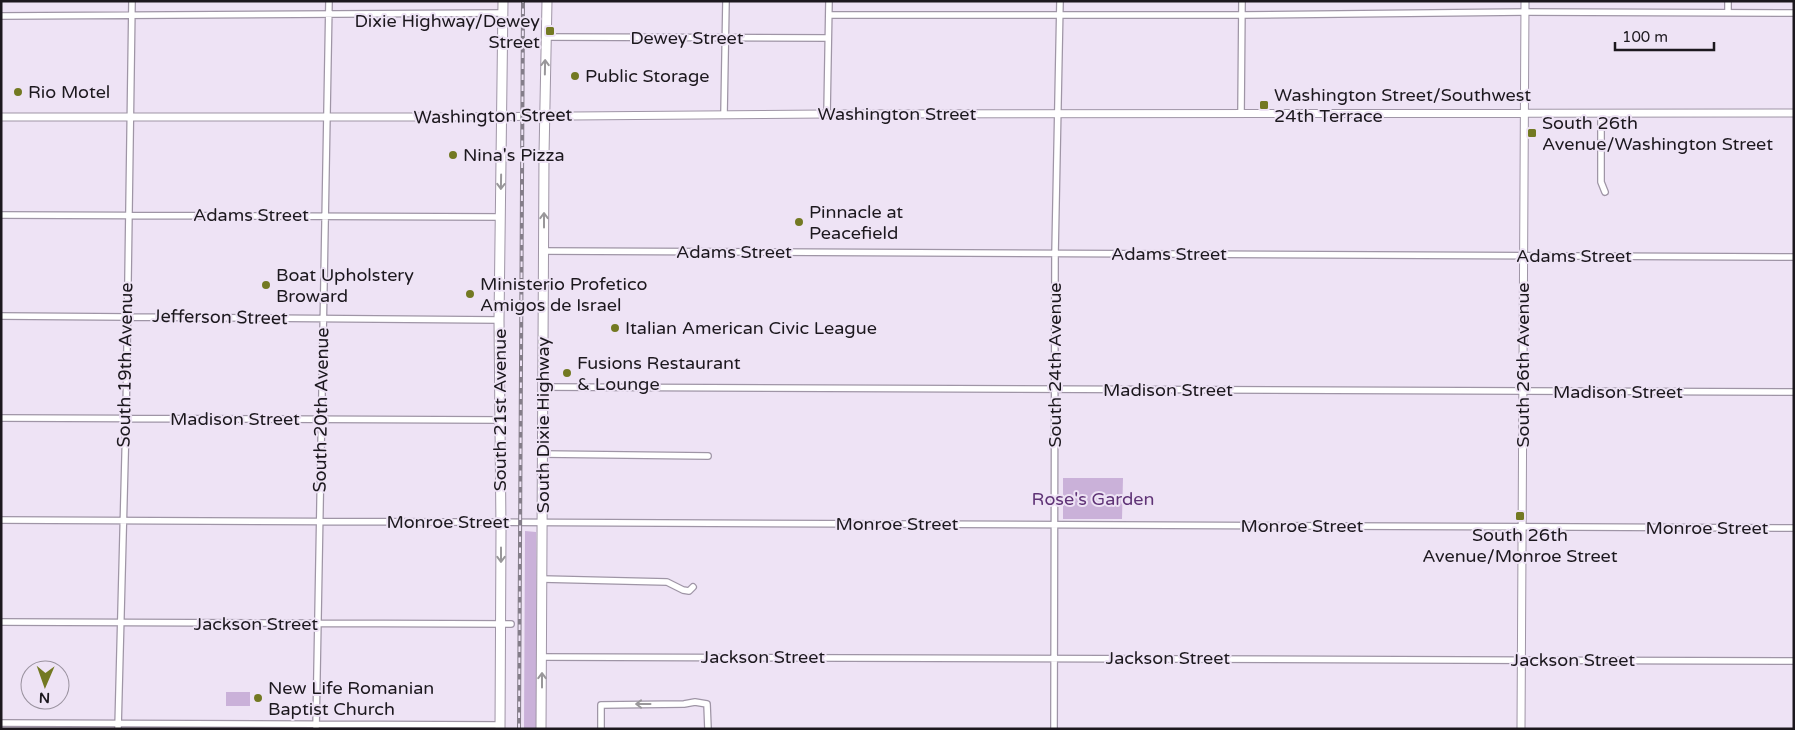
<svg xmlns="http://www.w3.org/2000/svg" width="1795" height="730" font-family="'Varela Round',sans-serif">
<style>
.green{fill:#cab1d9}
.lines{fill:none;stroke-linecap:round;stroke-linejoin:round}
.minor-casing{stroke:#9f95a6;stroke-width:8}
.tertiary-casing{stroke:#9f95a6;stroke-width:9}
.primary-casing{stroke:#9f95a6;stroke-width:11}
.minor{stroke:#fff;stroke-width:5.5}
.tertiary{stroke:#fff;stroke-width:7}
.primary{stroke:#fff;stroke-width:9}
.rail-casing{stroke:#847d89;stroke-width:4}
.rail{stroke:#eee3f5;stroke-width:2;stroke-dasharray:5.5;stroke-linecap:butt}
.oneway{stroke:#99979a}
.poi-dot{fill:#737922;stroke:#eee3f5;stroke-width:2}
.labels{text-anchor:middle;stroke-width:4;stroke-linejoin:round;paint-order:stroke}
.poi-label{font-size:18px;fill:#1c181e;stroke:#eee3f5;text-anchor:start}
.street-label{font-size:18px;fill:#1c181e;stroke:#eee3f5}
.park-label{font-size:18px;fill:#5f3376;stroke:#eee3f5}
</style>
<rect width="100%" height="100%" fill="#eee3f5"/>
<path class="green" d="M1063,478h60l-1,41h-59z
M525,531l11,1 1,197h-13z
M226,692h24v14h-24z"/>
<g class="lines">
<g class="minor-casing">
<path id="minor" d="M1728,13v-12
M829,15h413l283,-3 269,1
M1,16l502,-3
M546,37l281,1
M1241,113l1,-112
M1601,113v69l4,10
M724,114l2,-113
M827,114l2,-113
M1,215l500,2
M543,251l1251,6
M1,316l498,4
M543,387l1251,5
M1,418l498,2
M543,454l165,2
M1,520l1793,8
M542,579l125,3 16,8 6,1 4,-4
M1,622l510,2
M542,657l1252,4
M1,723l499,2
M118,729l8,-310 6,-418
M316,729l13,-728
M601,729v-24l83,-1 11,-2 12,2 1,25
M1054,729l1,-475 5,-253"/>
</g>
<g class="tertiary-casing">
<path id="tertiary" d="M1,117h448l378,-3 967,-1
M1521,729l4,-728"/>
</g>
<g class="primary-casing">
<path id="primary" d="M500,729l1,-199 -2,-210 4,-319
M541,729l3,-574 3,-154"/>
</g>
<use href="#minor" class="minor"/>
<use href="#tertiary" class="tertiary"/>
<use href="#primary" class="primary"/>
<g class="rail-casing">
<path id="rail" d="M519,729l4,-728"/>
</g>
<use href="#rail" class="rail"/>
</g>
<defs><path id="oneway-shaft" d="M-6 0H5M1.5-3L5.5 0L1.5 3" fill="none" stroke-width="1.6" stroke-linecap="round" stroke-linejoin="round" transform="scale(1.25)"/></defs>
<g class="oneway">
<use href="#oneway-shaft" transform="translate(545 67) rotate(-89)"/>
<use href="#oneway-shaft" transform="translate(501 182) rotate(91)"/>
<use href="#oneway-shaft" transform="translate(544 220) rotate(-90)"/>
<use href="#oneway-shaft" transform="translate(501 555) rotate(90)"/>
<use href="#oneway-shaft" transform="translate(542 680) rotate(-90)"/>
<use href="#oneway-shaft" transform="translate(643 704) rotate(180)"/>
</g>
<g class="poi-dot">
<rect x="545" y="26" width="10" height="10" rx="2.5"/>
<circle cx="575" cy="76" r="5"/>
<circle cx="18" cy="92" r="5"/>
<rect x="1259" y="100" width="10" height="10" rx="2.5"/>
<rect x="1527" y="128" width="10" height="10" rx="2.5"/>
<circle cx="453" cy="155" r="5"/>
<circle cx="799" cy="222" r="5"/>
<circle cx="266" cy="285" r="5"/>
<circle cx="470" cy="294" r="5"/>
<circle cx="615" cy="328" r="5"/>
<circle cx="567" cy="373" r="5"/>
<rect x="1515" y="511" width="10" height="10" rx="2.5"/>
<circle cx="258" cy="698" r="5"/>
</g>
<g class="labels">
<g class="poi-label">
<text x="540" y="27" text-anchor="end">Dixie Highway/Dewey<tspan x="540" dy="21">Street</tspan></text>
<text x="585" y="82">Public Storage</text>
<text x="28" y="98">Rio Motel</text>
<text x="1274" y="101">Washington Street/Southwest<tspan x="1274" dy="21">24th Terrace</tspan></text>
<text x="1542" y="129">South 26th<tspan x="1542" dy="21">Avenue/Washington Street</tspan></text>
<text x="463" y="161">Nina's Pizza</text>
<text x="809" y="218">Pinnacle at<tspan x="809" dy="21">Peacefield</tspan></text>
<text x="276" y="281">Boat Upholstery<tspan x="276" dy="21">Broward</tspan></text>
<text x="480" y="290">Ministerio Profetico<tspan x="480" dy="21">Amigos de Israel</tspan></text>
<text x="625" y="334">Italian American Civic League</text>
<text x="577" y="369">Fusions Restaurant<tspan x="577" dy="21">&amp; Lounge</tspan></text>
<text x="1520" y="541" text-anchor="middle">South 26th<tspan x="1520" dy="21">Avenue/Monroe Street</tspan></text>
<text x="268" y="694">New Life Romanian<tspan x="268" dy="21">Baptist Church</tspan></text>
</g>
<g class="street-label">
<text x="687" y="44">Dewey Street</text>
<text x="897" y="120">Washington Street</text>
<text transform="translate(493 116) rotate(-1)" y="6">Washington Street</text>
<text x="251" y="221">Adams Street</text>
<text x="734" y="258">Adams Street</text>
<text x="1169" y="260">Adams Street</text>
<text x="1574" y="262">Adams Street</text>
<text transform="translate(220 317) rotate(1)" y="6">Jefferson Street</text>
<text transform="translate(125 365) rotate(-89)" y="6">South 19th Avenue</text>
<text transform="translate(1055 365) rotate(-90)" y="6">South 24th Avenue</text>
<text transform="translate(1523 365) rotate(-90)" y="6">South 26th Avenue</text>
<text x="1168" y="396">Madison Street</text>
<text x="1618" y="398">Madison Street</text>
<text transform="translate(321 410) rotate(-89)" y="6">South 20th Avenue</text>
<text transform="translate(500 410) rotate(-90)" y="6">South 21st Avenue</text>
<text x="235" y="425">Madison Street</text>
<text transform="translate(543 425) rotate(-90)" y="6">South Dixie Highway</text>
<text x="448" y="528">Monroe Street</text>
<text x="897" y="530">Monroe Street</text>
<text x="1302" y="532">Monroe Street</text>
<text x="1707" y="534">Monroe Street</text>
<text x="256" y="630">Jackson Street</text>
<text x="763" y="663">Jackson Street</text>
<text x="1168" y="664">Jackson Street</text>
<text x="1573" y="666">Jackson Street</text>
</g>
<g class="park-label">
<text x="1093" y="505">Rose's Garden</text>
</g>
</g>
<rect width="1795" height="730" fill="none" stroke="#1c181e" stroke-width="5"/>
<g transform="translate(45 685) rotate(182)"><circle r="24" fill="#eee3f5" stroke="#9a929f"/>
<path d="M0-4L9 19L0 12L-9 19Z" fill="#737922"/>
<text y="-8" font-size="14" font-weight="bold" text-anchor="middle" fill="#1c181e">N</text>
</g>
<path d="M1615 42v8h99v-8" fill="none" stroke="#1c181e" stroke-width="2.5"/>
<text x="1622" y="42" font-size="15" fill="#1c181e" stroke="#eee3f5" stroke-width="4" paint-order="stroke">100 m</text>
</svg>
